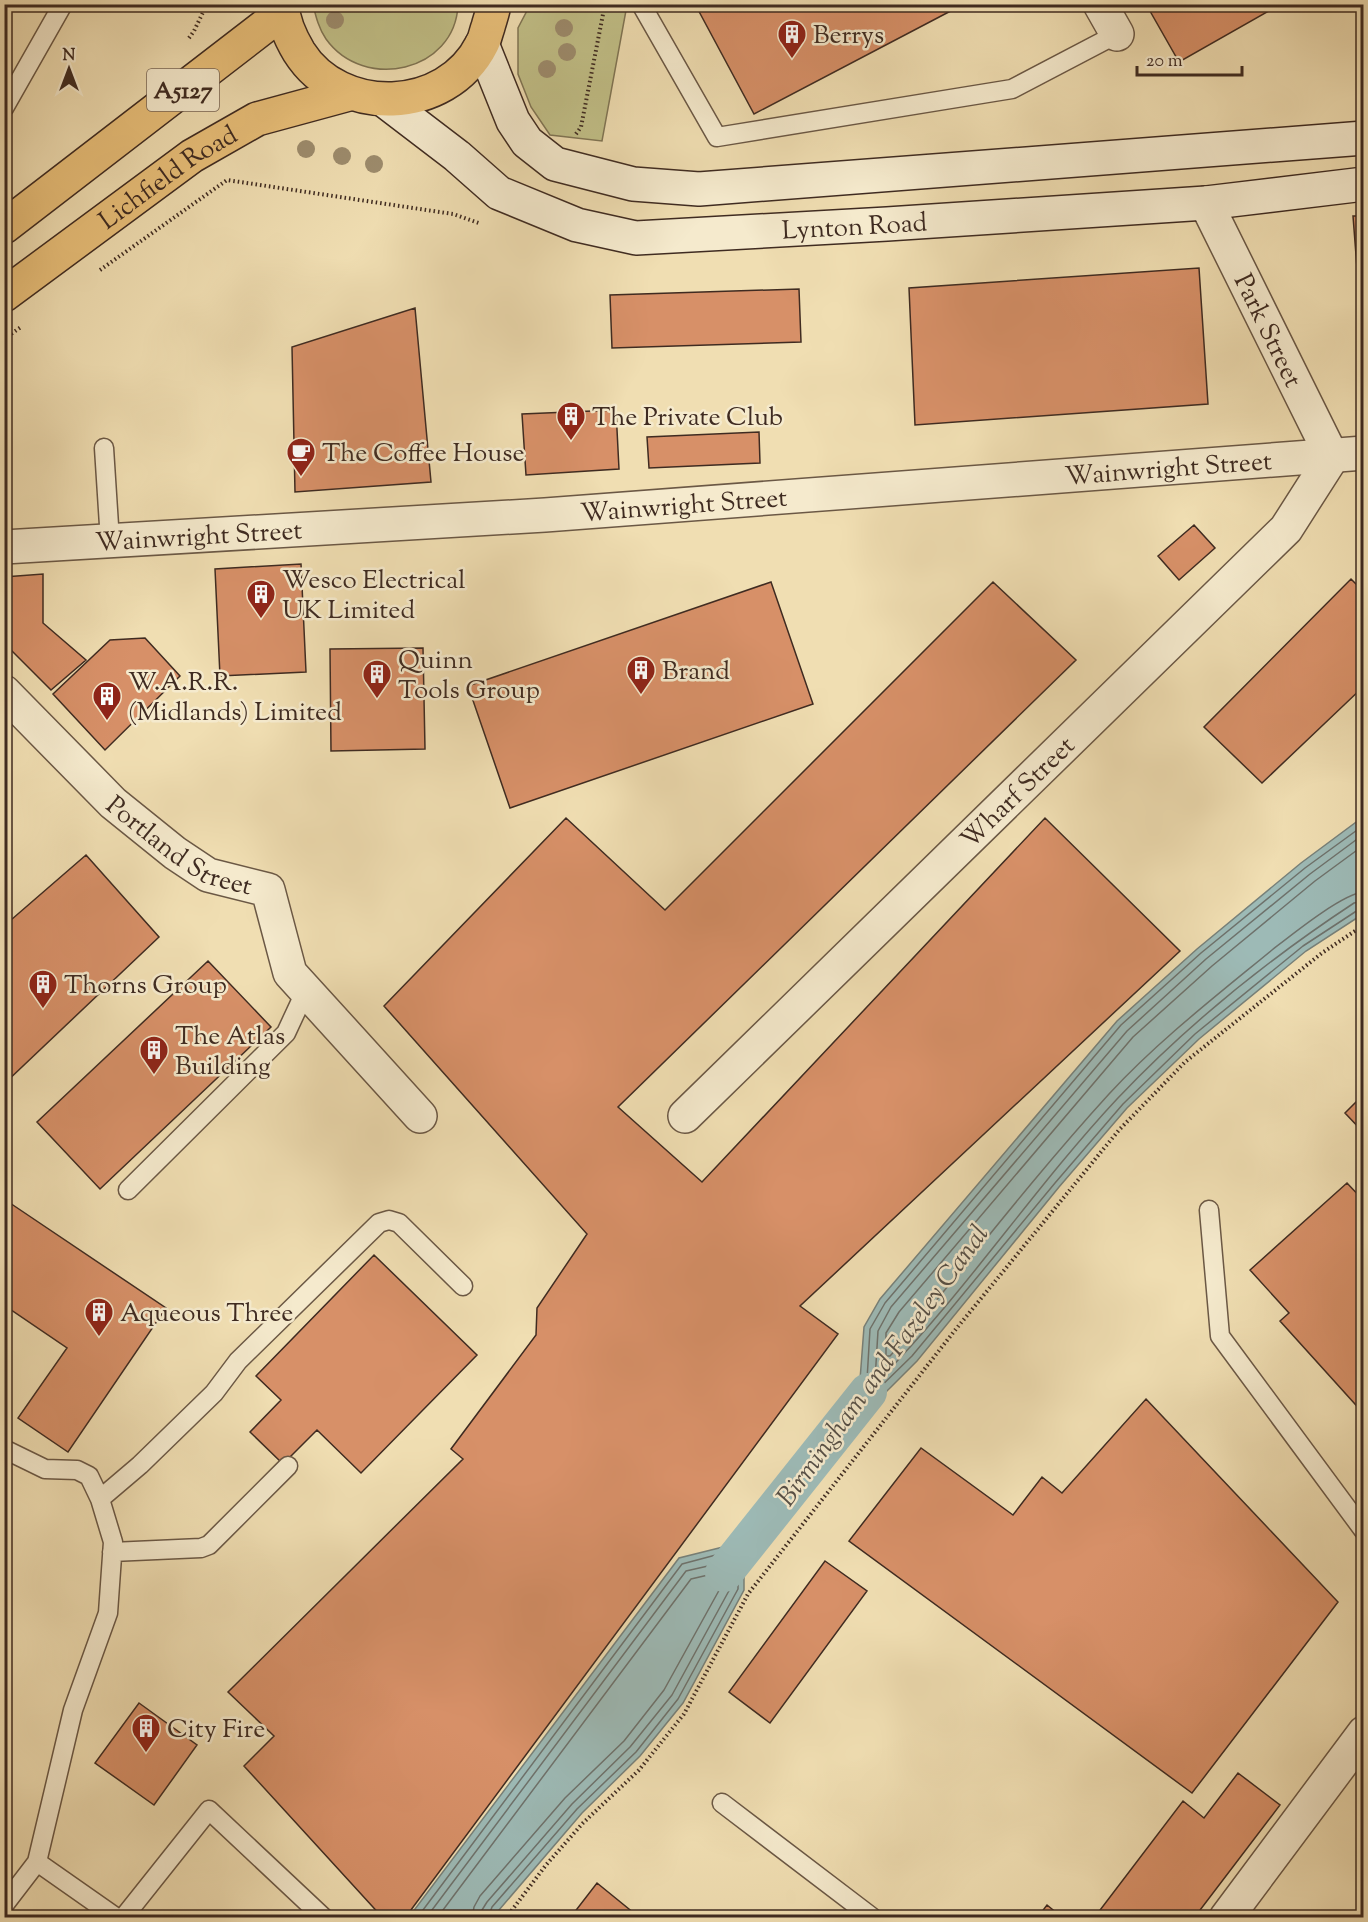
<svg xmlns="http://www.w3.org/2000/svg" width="1368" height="1922" font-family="'Sorts Mill Goudy',serif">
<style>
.green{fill:#c1bf87;stroke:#807554;stroke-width:1.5}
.water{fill:#9dbab6;stroke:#77817a;stroke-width:1.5}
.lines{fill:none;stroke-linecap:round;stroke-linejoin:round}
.shore{stroke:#6e726c;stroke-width:1.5}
.canal{stroke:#9dbab6;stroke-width:38}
.building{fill:#d79068;stroke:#3f2b21;stroke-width:1.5}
.service-casing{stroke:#6b5845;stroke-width:21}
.minor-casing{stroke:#6b5845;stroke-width:36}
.secondary-casing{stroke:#3f2b21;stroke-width:36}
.primary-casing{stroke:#3f2b21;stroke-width:36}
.path{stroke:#3f2b21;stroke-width:4;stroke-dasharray:1.5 3;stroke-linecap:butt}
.service{stroke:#f5eacd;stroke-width:18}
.minor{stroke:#f5eacd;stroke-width:33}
.secondary{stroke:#f5eacd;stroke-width:33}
.primary{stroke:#e8bf79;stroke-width:33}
.tree{fill:#9d8c6d}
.labels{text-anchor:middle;stroke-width:5;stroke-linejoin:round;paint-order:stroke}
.shield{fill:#f5eacd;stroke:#766455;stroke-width:1.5}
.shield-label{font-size:24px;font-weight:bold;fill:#3f2b21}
.poi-label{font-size:26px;fill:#3f2b21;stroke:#f5eacd;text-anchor:start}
.street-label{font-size:26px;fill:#3f2b21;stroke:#f5eacd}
.water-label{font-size:27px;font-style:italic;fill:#564f46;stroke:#f5eacd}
</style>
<rect width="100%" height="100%" fill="#f0deb2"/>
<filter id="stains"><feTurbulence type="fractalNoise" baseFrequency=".00333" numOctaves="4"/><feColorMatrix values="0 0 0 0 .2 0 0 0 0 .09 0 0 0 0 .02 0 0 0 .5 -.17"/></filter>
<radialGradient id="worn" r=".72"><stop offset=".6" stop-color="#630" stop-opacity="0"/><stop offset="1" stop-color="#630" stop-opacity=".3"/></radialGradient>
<path class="green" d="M313,5v-1l145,1c-3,67 -94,87 -132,34 -7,-10 -10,-22 -13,-34z
M530,5h97l-25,136 -52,-6 -19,-28 -13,-33v-46z"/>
<path class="water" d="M1363,817v97l-57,37 -107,88 -72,69 -68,79 -142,174 -31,31 -48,40 21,-39 5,-66 16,-28 237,-278 80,-72 104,-86z
M755,1533l-11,32v25l-61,113 -43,53 -58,57 -89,104h-84l270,-359 48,-12z"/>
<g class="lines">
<path class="shore" d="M1364,825l-59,43 -104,85 -80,72 -236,278 -15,26 -4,68 3,1 43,-42 143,-173 68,-79 72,-70 108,-88 55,-36 6,-1
M1364,834l-54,40 -104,85 -79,72 -236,276 -13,24 -3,49h4c86,-87 154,-191 238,-281 70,-74 152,-140 237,-196l10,-2
M1364,845l-49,36 -103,85 -79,71 -234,275 -13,21v23h4l10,-11c69,-84 136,-171 209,-251 49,-53 107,-98 163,-144 18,-14 71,-57 92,-58
M417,1918l265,-354 60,-16 1,3 -5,13v25l-60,110 -42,53 -59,57 -85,98 -4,11
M426,1918l260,-347 44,-10 1,26 -59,108 -42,52 -58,57 -85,98 -5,8 -1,8
M437,1918l254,-339 30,-7 1,13 -58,105 -40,51 -59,57 -85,98 -6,11 -2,11"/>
<path class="canal" d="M724,1573l144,-181"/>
</g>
<path class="building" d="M4,4h11l-11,20z
M695,4h269l-210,110z
M1146,4h135l-102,58z
M1353,216h11v143z
M1199,268l9,136 -293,21 -6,-137z
M799,289l2,53 -189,6 -2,-53z
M415,308l16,174 -136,10 -3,-145z
M616,410l3,59 -93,6 -4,-61z
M759,432l1,31 -111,5 -2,-31z
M1194,525l21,23 -36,32 -21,-24z
M301,564l5,108 -86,4 -5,-107z
M43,574v49l43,37 -35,30 -47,-47v-66z
M1351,579l13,13v94l-102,97 -58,-56z
M771,582l42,122 -303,104 -42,-122z
M993,582l83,78 -458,447 84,75 343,-364 135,133 -380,355 38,28 -433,584h-22l-139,-152 30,-30 -46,-44 235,-233 -12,-10 85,-114 1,-27 50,-74 -203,-228 182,-188 99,92z
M145,638l35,38 -75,74 -52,-56 57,-54z
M423,648l2,101 -94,2 -1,-102z
M86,855l73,82 -155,147v-158z
M208,961l63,66 -171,162 -63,-67z
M1364,1094v39l-19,-20z
M1347,1183l17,18v213l-84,-93 9,-8 -39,-43z
M4,1199l162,109 -98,144 -50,-34 49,-70 -63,-43z
M374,1255l103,100 -116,118 -44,-43 -34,34 -33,-32 31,-32 -25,-24z
M1146,1399l192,203 -146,191 -343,-252 72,-93 92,67 29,-38 20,16z
M825,1561l42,30 -97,132 -41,-31z
M139,1703l58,42 -43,60 -59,-42z
M1238,1773l42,32 -86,113h-100l89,-117 21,17z
M597,1883l43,35h-70z
M1047,1905l16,13h-26z"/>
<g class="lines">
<g class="service-casing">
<path id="service" d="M641,4l76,133 295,-48 105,-55
M4,108l59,-104
M104,448l6,93
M128,1190l158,-157 20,-43
M1209,1210l11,126 144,195
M4,1449l41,20 32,1 12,6 11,23 13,43 -5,71 -35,97 -36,152 -33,43
M100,1499l40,-34 74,-72 24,-32 141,-138 10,-3 10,3 64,63
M112,1552l89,-4 8,-3 79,-79
M722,1803l151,115
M37,1862l80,56
M123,1918l86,-108 115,108"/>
</g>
<g class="minor-casing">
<g id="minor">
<path d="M1100,4l17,30"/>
<path id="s1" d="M4,547l541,-32 819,-62"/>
<path id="s2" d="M4,692l109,111 62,50 33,22 60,15 22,83 130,143"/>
<path id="s3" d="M685,1116l601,-587 46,-72 -126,-254"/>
<path d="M1226,1918l138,-185"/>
</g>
</g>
<g class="secondary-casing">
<g id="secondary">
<path d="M482,44l31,77 14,21 28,22 78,20 66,5 665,-51"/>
<path id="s4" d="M385,101l72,55 42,37 78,32 59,13 251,-14 319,-21 158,-19"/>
</g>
</g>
<g class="primary-casing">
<g id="primary">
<path d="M282,4c1,18 8,33 17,48 41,65 147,63 183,-8 3,-5 4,-12 6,-17 2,-8 5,-15 6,-23"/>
<path d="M4,227l279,-215"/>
<path id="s5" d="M4,295l188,-139 65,-37 92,-25"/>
</g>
</g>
<path class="path" d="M189,38l5,-7 13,-27
M576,134l5,-7 24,-123
M100,270l127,-90 226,34 26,9
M4,339l17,-12
M506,1918l40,-53 37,-42 56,-53 45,-56 64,-120 208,-265 163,-199 66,-68 137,-109 42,-28"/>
<use href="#service" class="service"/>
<use href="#minor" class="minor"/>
<use href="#secondary" class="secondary"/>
<use href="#primary" class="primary"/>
</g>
<g class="tree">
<circle cx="335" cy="20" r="9"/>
<circle cx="564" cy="28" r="9"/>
<circle cx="567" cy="52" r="9"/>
<circle cx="547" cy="69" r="9"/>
<circle cx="306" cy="149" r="9"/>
<circle cx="342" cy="156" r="9"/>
<circle cx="374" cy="164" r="9"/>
</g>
<defs>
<g id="building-pin" transform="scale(1.5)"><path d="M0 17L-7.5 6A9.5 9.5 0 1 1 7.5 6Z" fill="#8f2418" stroke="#f5eacd"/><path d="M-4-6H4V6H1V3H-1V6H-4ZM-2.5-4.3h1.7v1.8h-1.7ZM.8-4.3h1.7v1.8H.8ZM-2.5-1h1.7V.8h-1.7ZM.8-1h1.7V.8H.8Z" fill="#fff"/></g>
<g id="cafe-pin" transform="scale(1.5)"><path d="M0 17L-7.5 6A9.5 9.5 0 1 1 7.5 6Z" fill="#8f2418" stroke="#f5eacd"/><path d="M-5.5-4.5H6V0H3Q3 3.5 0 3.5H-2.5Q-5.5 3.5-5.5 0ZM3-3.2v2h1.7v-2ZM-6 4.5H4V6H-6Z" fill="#fff"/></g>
</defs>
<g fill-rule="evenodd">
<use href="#building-pin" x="792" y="34"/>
<use href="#building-pin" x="571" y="416"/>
<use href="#cafe-pin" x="301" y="452"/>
<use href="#building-pin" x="261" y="594"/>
<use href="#building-pin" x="641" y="670"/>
<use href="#building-pin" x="377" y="674"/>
<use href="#building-pin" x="107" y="696"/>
<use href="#building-pin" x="43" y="984"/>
<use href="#building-pin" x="154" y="1050"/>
<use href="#building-pin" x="99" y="1312"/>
<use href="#building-pin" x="146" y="1728"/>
</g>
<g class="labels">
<rect class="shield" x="147" y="69" width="72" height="42" rx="4.5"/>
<g class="shield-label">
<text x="183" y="98">A5127</text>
</g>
<g class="poi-label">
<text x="813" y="43">Berrys</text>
<text x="592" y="425">The Private Club</text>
<text x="322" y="461">The Coffee House</text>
<text x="282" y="588">Wesco Electrical<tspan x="282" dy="30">UK Limited</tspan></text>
<text x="398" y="668">Quinn<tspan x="398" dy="30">Tools Group</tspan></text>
<text x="662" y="679">Brand</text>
<text x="128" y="690">W.A.R.R.<tspan x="128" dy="30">(Midlands) Limited</tspan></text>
<text x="64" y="993">Thorns Group</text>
<text x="175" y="1044">The Atlas<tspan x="175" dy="30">Building</tspan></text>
<text x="120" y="1321">Aqueous Three</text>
<text x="167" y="1737">City Fire</text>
</g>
<g class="street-label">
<text dy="9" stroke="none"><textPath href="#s5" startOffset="202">Lichfield Road</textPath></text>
<text dy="9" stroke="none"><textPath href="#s4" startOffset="510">Lynton Road</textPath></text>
<text transform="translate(1269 330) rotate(64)" y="9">Park Street</text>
<text dy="9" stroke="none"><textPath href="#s1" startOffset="1167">Wainwright Street</textPath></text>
<text dy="9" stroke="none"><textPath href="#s1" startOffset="681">Wainwright Street</textPath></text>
<text dy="9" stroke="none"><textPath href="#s1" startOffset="195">Wainwright Street</textPath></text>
<text dy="9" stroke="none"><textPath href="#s3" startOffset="464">Wharf Street</textPath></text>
<text dy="9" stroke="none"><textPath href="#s2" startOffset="236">Portland Street</textPath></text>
</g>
<g class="water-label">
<text transform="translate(882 1365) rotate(-54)" y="9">Birmingham and Fazeley Canal</text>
</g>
</g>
<rect width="1368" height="1922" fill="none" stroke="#f0deb2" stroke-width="24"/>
<rect x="6" y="6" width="1356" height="1910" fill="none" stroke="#3f2b21" stroke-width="3"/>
<rect x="12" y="12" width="1344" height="1898" fill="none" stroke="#3f2b21" stroke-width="1.5"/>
<g transform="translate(69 69)" stroke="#f5eacd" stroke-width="4.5" paint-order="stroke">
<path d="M0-4.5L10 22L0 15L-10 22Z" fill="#3f2b21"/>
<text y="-9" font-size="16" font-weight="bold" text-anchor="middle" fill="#3f2b21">N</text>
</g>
<path d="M1137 66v9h105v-9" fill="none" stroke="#3f2b21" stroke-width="3"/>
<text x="1146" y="66" font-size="18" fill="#3f2b21" stroke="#f5eacd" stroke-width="4.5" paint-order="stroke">20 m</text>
<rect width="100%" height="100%" filter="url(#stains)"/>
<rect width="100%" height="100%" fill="url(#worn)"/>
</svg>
